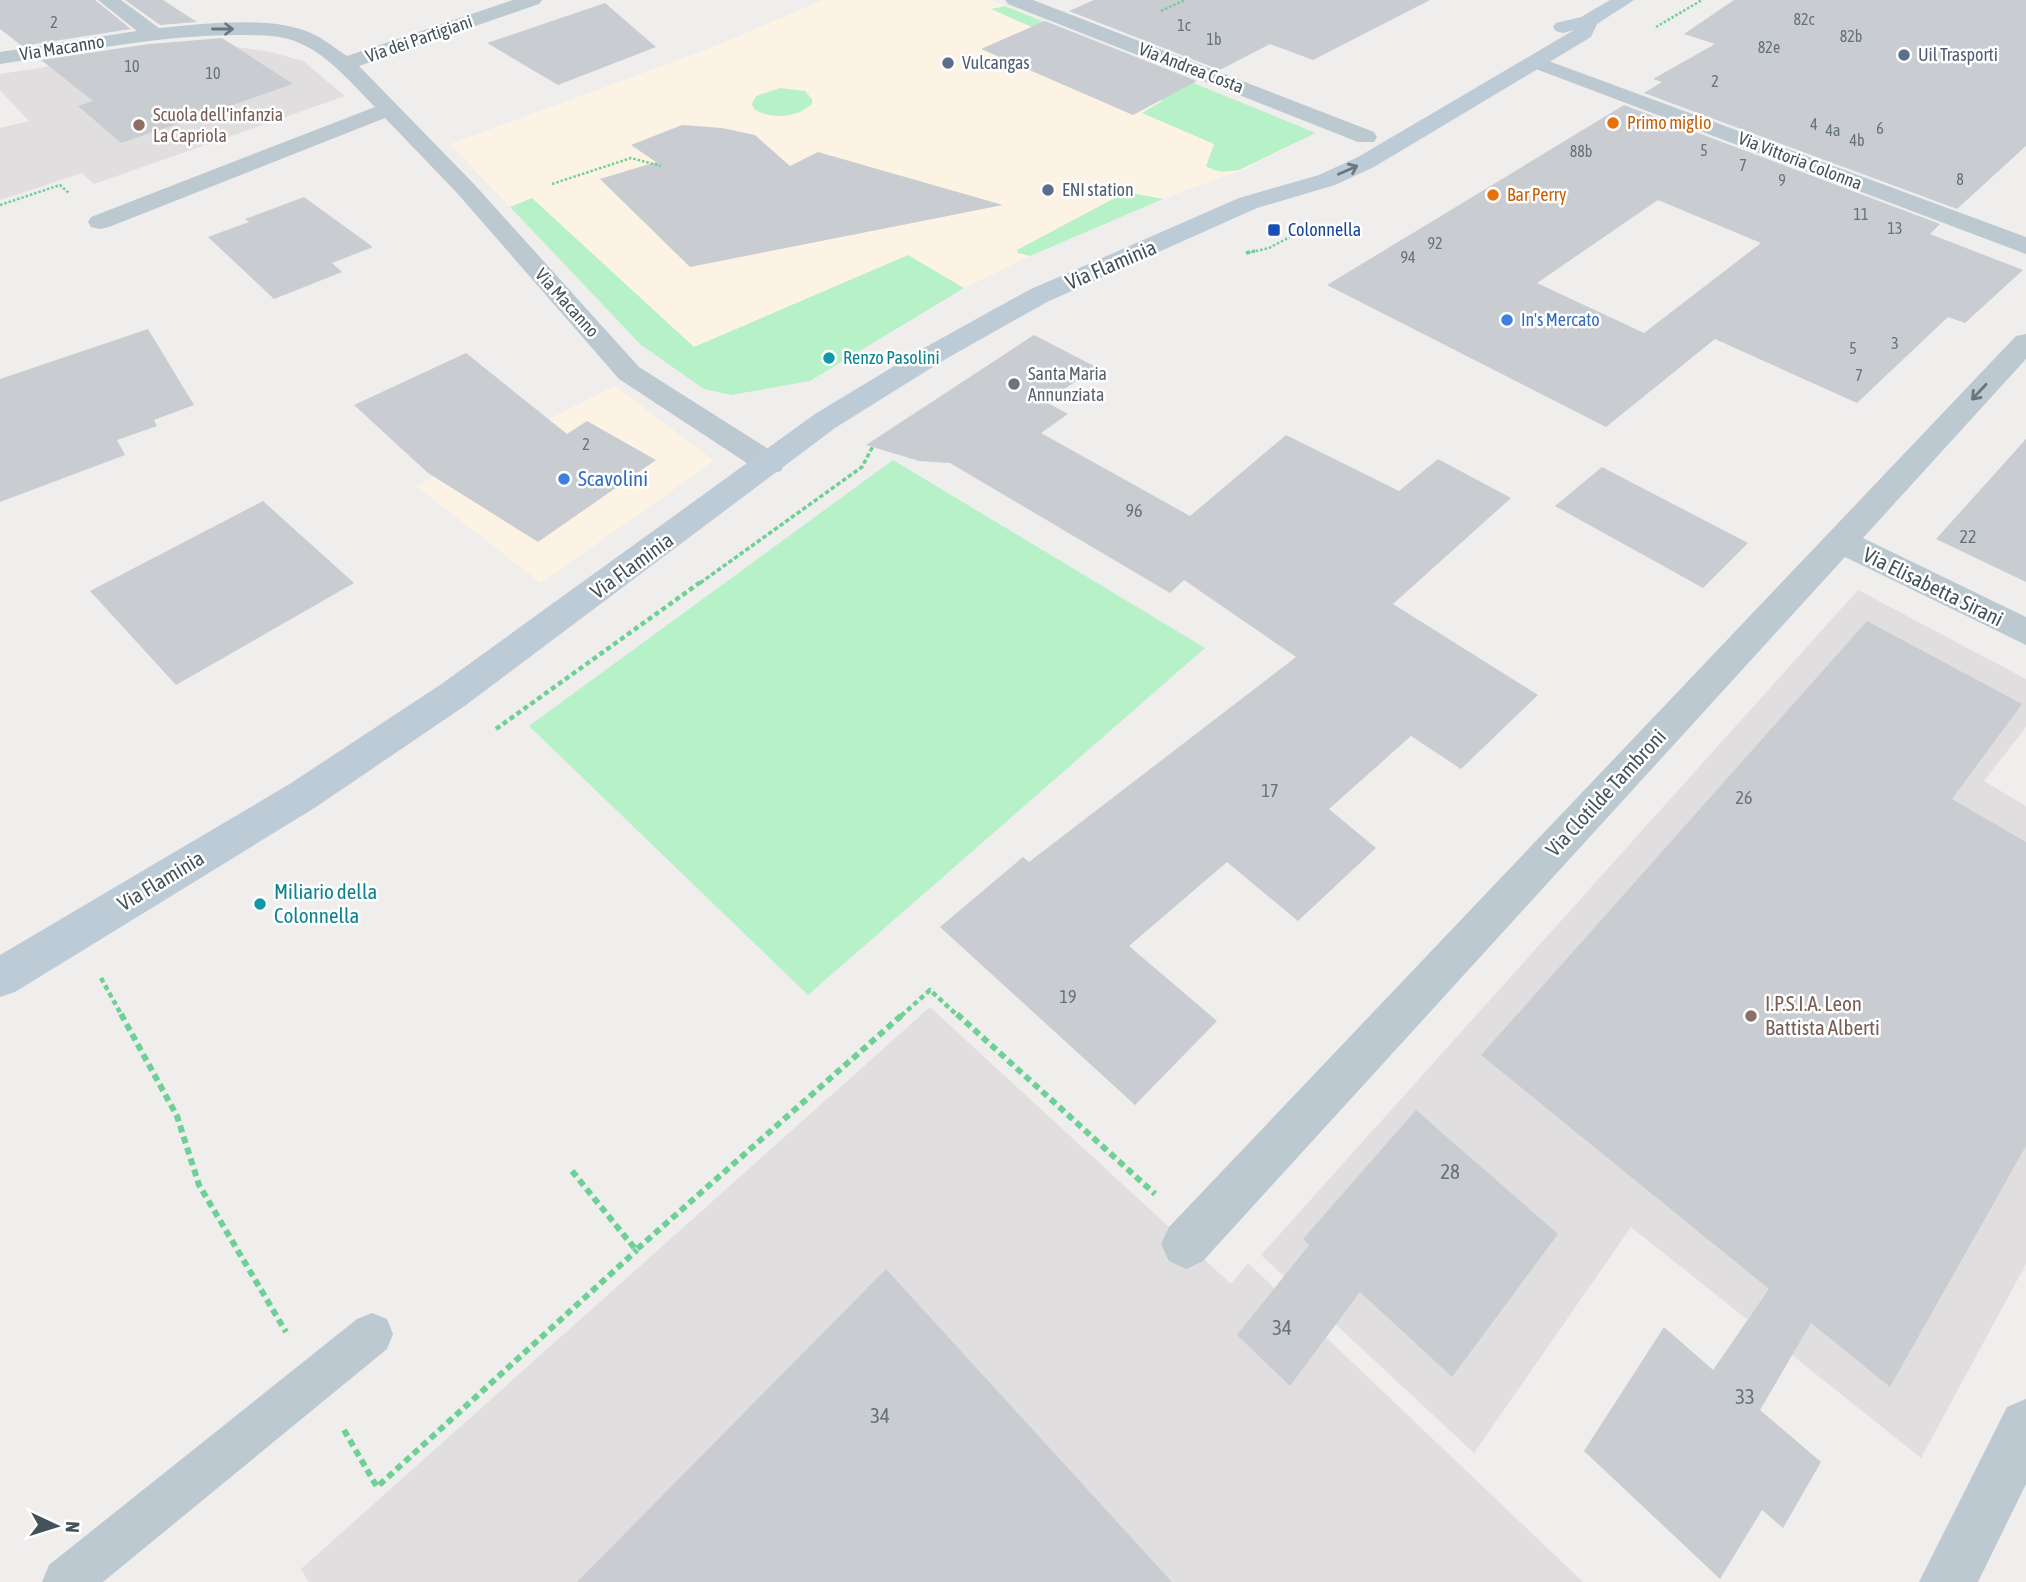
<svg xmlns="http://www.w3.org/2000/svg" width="2026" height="1582" font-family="'Asap Condensed',sans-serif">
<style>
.commercial{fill:#fdf3e4}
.education{fill:#e1dedf}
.green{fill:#b7f1c8}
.building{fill:#c9cdd2;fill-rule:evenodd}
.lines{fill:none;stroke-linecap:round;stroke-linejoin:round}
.path-far3{stroke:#6dd196;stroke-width:2.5;stroke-dasharray:2.5 2;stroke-linecap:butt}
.path-far2{stroke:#6dd196;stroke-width:3.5;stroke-dasharray:4.5 2.5;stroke-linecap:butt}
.path-far1{stroke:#6dd196;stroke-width:4.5;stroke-dasharray:5 3.5;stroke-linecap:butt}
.path{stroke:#6dd196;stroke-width:6;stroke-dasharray:7 4.5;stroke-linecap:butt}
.lane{fill:#bcc9d0;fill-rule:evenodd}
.street{fill:#bcc9d0;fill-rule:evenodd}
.secondary{fill:#bccbd6;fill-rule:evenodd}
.oneway{stroke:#68767e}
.oneway2{stroke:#687780}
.service-dot{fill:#5c6f8a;stroke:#fff;stroke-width:2.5}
.food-dot{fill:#e8710a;stroke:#fff;stroke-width:2.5}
.education-dot{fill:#8d6e63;stroke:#fff;stroke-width:2.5}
.transit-dot{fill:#1a4fb4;stroke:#fff;stroke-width:2.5}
.shop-dot{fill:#3f7fe0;stroke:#fff;stroke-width:2.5}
.culture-dot{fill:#0f9aa8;stroke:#fff;stroke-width:2.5}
.worship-dot{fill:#6b7280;stroke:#fff;stroke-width:2.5}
.labels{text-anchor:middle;stroke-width:5;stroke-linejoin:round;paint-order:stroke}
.far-number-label{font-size:16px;fill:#657279}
.far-street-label{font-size:18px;fill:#44535b;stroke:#fff}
.far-service-label{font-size:18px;fill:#4e5e75;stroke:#fff;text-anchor:start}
.far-education-label{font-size:18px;fill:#785e54;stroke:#fff;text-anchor:start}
.far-food-label{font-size:18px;fill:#c56008;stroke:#fff;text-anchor:start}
.far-transit-label{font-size:18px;fill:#164399;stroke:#fff;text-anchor:start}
.far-shop-label{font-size:18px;fill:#366cbe;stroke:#fff;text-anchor:start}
.far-culture-label{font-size:18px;fill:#0d838f;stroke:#fff;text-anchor:start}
.far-worship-label{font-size:18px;fill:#5b616d;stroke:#fff;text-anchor:start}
.number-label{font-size:18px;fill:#657279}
.street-label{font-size:21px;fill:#44535b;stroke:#fff}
.shop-label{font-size:21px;fill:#366cbe;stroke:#fff;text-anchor:start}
.culture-label{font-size:21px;fill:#0d838f;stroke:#fff;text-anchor:start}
.education-label{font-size:21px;fill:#785e54;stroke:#fff;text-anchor:start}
.near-number-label{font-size:21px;fill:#657279}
</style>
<rect width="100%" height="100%" fill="#f0eded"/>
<path class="commercial" d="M823,0h168l325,133 -67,34 -86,32 -133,57 -66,32 -154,93 -79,14 -27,-6 -63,-44 -191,-201 258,-95z
M615,386l99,75 -173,122 -125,-97z"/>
<path class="education" d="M229,46l42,6 32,9 42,35 -251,88 -12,-11 -82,27v-72l29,-7 -29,-31v-16l130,-20z
M1858,590l168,89v48l-42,54 42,25v458l-105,194 -290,-231 -157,226 -213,-198z
M930,1007l301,277 17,-21 335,319h-1274l-8,-13z"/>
<path class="green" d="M1005,6l311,127 -77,37c-13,2 -22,3 -33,-4l8,-22 -72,-31 20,-12 -73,-30 -26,-30 -72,-32z
M780,88l25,3 7,8v5c-15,14 -41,16 -58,5l-2,-5 4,-8z
M1126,192l37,7 -133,57 -12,-3 -1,-3z
M532,198l162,149 214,-92 56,33 -154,93 -79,14 -27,-6 -63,-44 -131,-138z
M893,460l312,188 -397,347 -279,-269z"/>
<path class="building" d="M0,0h95l36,29 -109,17 -22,-17z
M125,0h38l34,22 -37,3z
M1094,0h336l-117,60 -43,-16 -50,26 -151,-59z
M1734,0h292v146l-69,63 -313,-116 18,-11 -9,-3 62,-35 -31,-10z
M605,3l51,44 -98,38 -71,-42z
M1045,21l152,60 -64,34 -152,-66z
M222,38l71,46 -172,59 -43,-37 15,-5 -52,-41 108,-16z
M1624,105l316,119 -10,10 93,36 -58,53 -17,-6 -91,86 -142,-64 -109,88 -279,-142zM1658,200l103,43 -117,90 -107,-50z
M682,125l40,3 33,7 35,31 28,-14 185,53 -313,62 -90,-88 56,-17 -25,-17z
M304,197l69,50 -41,16 10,9 -68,27 -66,-62 41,-15 -4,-3z
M148,329l46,76 -40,15 3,6 -40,14 8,15 -125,47v-123z
M1034,335l62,32 -50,35 22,12 -27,19 149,83 96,-81 113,56 39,-32 73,39 -118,106 145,91 -77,74 -50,-33 -82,73 47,39 -78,73 -71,-59 -98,84 88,75 -82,84 -195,-178 83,-70 6,5 267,-205 -112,-77 -14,13 -220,-130 -31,-2 -53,-16z
M466,353l101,81 20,-13 69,39 -118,82 -110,-69 -74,-68z
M2026,439v143l-90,-43z
M1602,467l146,76 -45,45 -148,-82z
M263,501l91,82 -178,102 -86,-94z
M1867,621l155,83 -70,95 74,43v304l-136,241 -79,-64 -51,87 61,52 -38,66 -21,-18 -42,69 -136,-128 80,-124 49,43 56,-81 -288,-234z
M1416,1110l142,124 -106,143 -92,-85 -70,94 -53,-51 72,-90 -6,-6z
M886,1269l286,313h-595z"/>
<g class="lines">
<path class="path-far3" d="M1161,11l24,-11
M1656,27l46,-27
M552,184l79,-26 30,8
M0,205l60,-20 9,8
M1247,253l22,-5 21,-11"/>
<path class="path-far2" d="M1246,253l9,-2
M700,583l162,-116 11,-21"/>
<path class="path-far1" d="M496,729l206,-148
M101,978l21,38
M901,1016l29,-26 28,26"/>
<path class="path" d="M121,1014l56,102 22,69 87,147
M957,1014l198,180
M572,1171l64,79 267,-236
M344,1430l33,57 260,-237"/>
<path class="lane" d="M372,1313l15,6 6,15 -6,15 -284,233h-61l7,-17 308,-246z"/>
<path class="street" d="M98,0h23l38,28c44,-4 110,-13 152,5 12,5 25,16 36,23l166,-56h29l-3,4 -180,62 114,117 166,184 142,90 4,7 -4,7 -11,3 -11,-3 -140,-92 -162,-186 -72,-75 -276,109 -9,2 -9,-2 -3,-5 3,-5 284,-110c-23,-23 -47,-53 -78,-65 -17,-7 -39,-7 -58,-7 -80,0 -160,17 -239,29v-12l137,-21z
M1005,0h28l341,132 3,5 -3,5h-16l-350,-138z
M1535,56l491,181v17l-498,-188 -3,-4 3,-4z
M2026,334v25l-163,179 163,79v28l-181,-88 -642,704 -17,8 -17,-8 -8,-17 8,-17 847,-891z
M2026,1399v85l-48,98h-59l88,-175z"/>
<path class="secondary" d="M1610,0h24l-37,24 -6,13 -217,130 -39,18 -78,23 -210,94 -103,58 -109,68 -369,277 -150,102 -301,185 -15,5v-42l288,-170 152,-100 375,-271 109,-66 105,-58 210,-92 80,-23 39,-18 216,-127 -11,3 -7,-2 -3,-4 3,-4 25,-6z"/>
</g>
<defs><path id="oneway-shaft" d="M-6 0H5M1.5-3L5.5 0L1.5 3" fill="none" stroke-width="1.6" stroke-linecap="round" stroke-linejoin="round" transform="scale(1.75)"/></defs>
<g class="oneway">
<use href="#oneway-shaft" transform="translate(223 29)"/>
<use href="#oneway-shaft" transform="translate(1979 392) rotate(133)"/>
</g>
<use class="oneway2" href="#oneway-shaft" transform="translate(1348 170) rotate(-24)"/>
<g class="service-dot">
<circle cx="1904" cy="55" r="7"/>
<circle cx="948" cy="63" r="7"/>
<circle cx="1048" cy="190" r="7"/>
</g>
<g class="food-dot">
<circle cx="1613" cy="123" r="7"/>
<circle cx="1493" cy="195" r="7"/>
</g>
<g class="education-dot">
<circle cx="139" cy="125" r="7"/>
<circle cx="1751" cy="1016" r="7"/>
</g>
<rect class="transit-dot" x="1267" y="223" width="14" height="14" rx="3.5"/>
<g class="shop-dot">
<circle cx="1507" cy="320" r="7"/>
<circle cx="564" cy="479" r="7"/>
</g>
<g class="culture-dot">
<circle cx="829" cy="358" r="7"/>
<circle cx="260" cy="904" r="7"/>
</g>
<circle class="worship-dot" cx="1014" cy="384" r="7"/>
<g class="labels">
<g class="far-number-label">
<text x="1804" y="25">82c</text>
<text x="54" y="28">2</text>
<text x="1184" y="31">1c</text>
<text x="1851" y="42">82b</text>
<text x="1214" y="45">1b</text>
<text x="1769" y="53">82e</text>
<text x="132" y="72">10</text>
<text x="213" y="79">10</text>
<text x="1715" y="87">2</text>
<text x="1814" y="130">4</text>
<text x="1880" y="134">6</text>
<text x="1833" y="136">4a</text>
<text x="1857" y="146">4b</text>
<text x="1704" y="156">5</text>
<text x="1581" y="157">88b</text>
<text x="1743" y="171">7</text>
<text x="1960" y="185">8</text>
<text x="1782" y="186">9</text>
<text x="1861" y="220">11</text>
<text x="1895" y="234">13</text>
<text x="1435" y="249">92</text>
<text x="1408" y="263">94</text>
<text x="1895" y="349">3</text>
<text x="1853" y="354">5</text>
<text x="1859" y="381">7</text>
<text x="586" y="450">2</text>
</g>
<g class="far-street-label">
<text transform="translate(419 39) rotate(-19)" y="6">Via dei Partigiani</text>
<text transform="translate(62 48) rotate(-9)" y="6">Via Macanno</text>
<text transform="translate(1191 68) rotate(21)" y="6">Via Andrea Costa</text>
<text transform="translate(1800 161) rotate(21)" y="6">Via Vittoria Colonna</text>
<text transform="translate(567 303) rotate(48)" y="6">Via Macanno</text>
</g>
<g class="far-service-label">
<text x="1918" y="61">Uil Trasporti</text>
<text x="962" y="69">Vulcangas</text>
<text x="1062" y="196">ENI station</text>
</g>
<g class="far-education-label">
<text x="153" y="121">Scuola dell'infanzia<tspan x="153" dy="21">La Capriola</tspan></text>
</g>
<g class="far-food-label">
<text x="1627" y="129">Primo miglio</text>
<text x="1507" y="201">Bar Perry</text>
</g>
<g class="far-transit-label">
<text x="1288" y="236">Colonnella</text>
</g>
<g class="far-shop-label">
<text x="1521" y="326">In's Mercato</text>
</g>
<g class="far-culture-label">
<text x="843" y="364">Renzo Pasolini</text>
</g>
<g class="far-worship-label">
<text x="1028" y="380">Santa Maria<tspan x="1028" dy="21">Annunziata</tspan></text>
</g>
<g class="number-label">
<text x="1134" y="517">96</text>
<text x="1968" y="543">22</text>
<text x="1270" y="797">17</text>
<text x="1744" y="804">26</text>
<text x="1068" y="1003">19</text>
</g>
<g class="street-label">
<text transform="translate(1111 265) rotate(-23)" y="7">Via Flaminia</text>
<text transform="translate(632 566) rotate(-36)" y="7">Via Flaminia</text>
<text transform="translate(1933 587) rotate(26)" y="7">Via Elisabetta Sirani</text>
<text transform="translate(1606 793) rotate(-47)" y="7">Via Clotilde Tambroni</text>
<text transform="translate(161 881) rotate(-31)" y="7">Via Flaminia</text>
</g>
<g class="shop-label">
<text x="578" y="486">Scavolini</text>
</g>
<g class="culture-label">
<text x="274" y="899">Miliario della<tspan x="274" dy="24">Colonnella</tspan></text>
</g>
<g class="education-label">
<text x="1765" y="1011">I.P.S.I.A. Leon<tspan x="1765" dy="24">Battista Alberti</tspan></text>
</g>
<g class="near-number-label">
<text x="1450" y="1179">28</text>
<text x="1282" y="1335">34</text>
<text x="1745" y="1404">33</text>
<text x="880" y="1423">34</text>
</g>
</g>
<g transform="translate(56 1526) rotate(94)" stroke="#ffffff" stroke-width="5" paint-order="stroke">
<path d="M0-5L12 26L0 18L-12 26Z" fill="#44535b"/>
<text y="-10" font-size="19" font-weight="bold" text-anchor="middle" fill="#44535b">N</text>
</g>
</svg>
